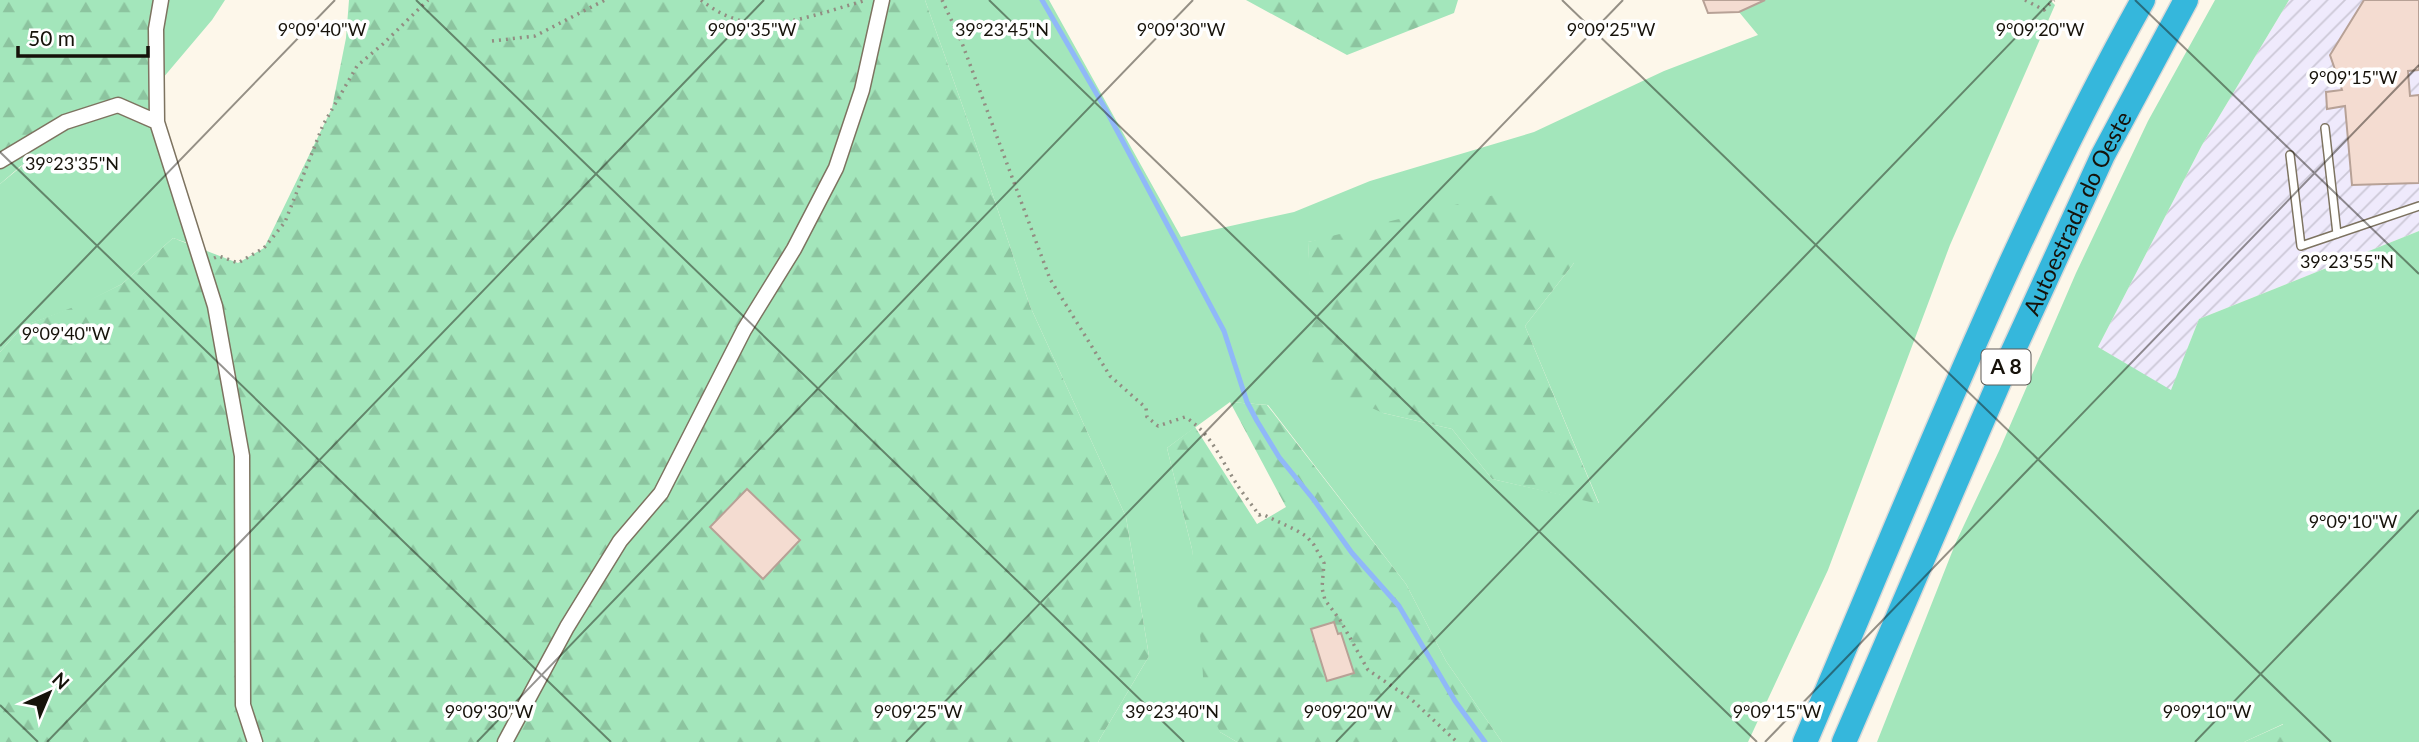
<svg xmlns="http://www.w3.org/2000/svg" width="2419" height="742" font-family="Lato,sans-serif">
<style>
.industrial{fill:url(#industrial-furrows)}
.green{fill:#a3e6bb;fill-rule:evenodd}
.forest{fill:url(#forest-firs)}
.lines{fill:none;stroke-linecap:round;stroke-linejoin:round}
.stream{stroke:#90b8f8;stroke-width:5}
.building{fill:#f4dcd1;stroke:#b7a196;stroke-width:2}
.lane-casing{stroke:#7d7360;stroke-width:10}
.street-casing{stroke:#7d7360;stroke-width:17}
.highway-casing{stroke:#dad9d8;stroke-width:27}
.path{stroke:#928d82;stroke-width:3.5;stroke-dasharray:2 5;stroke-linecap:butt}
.lane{stroke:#fff;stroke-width:7}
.street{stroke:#fff;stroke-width:14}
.highway{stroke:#35b7dc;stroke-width:24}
.ticks{fill:none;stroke:#16120a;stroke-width:2;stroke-opacity:0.45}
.labels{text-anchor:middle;stroke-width:7;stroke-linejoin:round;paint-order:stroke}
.shield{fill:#fff;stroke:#5c5954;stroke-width:2}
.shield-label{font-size:21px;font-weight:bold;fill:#16120a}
.street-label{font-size:23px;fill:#16120a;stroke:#fff}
.ticks-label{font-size:18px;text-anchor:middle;fill:#16120a;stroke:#fff;stroke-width:7;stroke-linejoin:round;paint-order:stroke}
</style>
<defs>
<pattern id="industrial-furrows" width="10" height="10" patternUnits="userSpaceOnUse" patternTransform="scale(1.75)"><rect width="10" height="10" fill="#efeafc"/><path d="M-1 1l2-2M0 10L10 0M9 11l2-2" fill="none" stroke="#ccc8d7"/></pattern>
<pattern id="forest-firs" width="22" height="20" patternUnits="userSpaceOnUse" patternTransform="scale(1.75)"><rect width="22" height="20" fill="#a3e6bb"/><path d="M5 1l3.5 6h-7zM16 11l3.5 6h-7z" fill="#8cc49f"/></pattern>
</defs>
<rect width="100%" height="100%" fill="#fdf7ea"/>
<path class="industrial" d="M2289,0h130v231l-220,88 -28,72 -73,-44 104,-202z"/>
<path class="green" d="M161,0h64l-13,20 -55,65z
M925,0h124l132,237 113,-25 76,-31 164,-49 130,-61 94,-36 -19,-23 26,-12h285l5,5 -105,240 -122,325 -80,172h-246l-56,-81 -40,-77 -138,-179 -38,-3 -63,46 25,101 28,183 17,10h-139l51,-86 -23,-139 -96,-211 -61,-182zM1331,238l243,25 -49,63 74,177 -107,-24 -40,-50 -69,-16 -73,-137 -2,-34z
M2215,0h74l-87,145 -104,202 73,43 28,-71 220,-88v511h-135l-1,-18 -39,18h-367l79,-200 43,-91 77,-178 72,-152z
M118,105l39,17 39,124 -23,-8 -51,46 -43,22 -56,20 -23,26v-168l22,-18 -4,-15z"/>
<path class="forest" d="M0,0h161l-4,122 -39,-17 -100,46 4,14 -22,19z
M349,0h576l44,124 61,182 96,211 23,139 -51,86h-1098v-390l23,-26 56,-21 43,-21 51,-46 65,25 26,-15 68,-140 14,-70z
M1246,0h212l-4,13 -107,42z
M1494,195l80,68 -49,63 74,178 -107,-25 -40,-50 -69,-16 -70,-31 -5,-140z
M1230,402l37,3 139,179 40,77 56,81h-265l-17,-10 -16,-34 -2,-42 -10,-107 -25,-101 28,-21 62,97 29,-17z
M2284,724v18h-40z"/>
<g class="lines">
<path class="stream" d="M1042,0l64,110 118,221 23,71 10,19 22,36 35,43 38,53 47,53 56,95 30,41"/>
</g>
<path class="building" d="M1703,0h62l-26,12 -31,1z
M2364,0h55v70l-11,1 2,25 9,-1v88l-67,2 -7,-79 -18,3 -1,-17 16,-2 -12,-35z
M747,489l53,51 -37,39 -53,-52z
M1334,622l4,12 3,-1 13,40 -27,8 -16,-52z"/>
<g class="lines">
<g class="lane-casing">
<path id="lane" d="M2325,128l12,106
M2290,155l11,91 118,-40"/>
</g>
<g class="street-casing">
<path id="street" d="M161,0l-5,29 1,93 58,184 27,150 1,249 12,37
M0,161l65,-39 53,-17 39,17
M505,742l62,-115 53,-86 41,-48 83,-163 50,-81 42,-81 26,-78 20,-90"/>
</g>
<g class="highway-casing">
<g id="highway">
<path d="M1805,742c107,-249 206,-506 338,-742"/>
<path id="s1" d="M1844,742l159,-369 100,-218 83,-155"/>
</g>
</g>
<path class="path" d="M701,0c43,34 80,25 129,11 12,-4 24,-7 36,-11
M942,0l20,43 88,236 60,97 36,32 1,9 11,9 27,-9c26,16 35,41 51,66 7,11 16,22 23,32l3,-1 34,16 10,6 8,9 10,18 -2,25 3,12 15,20 28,50 43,29 46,43
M2025,0l19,10 10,-10
M492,41l43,-5 70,-36
M214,258l5,-2 19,7 26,-15 21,-26 38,-97 34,-59 26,-22 45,-44"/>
<use href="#lane" class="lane"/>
<use href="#street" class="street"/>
<use href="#highway" class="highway"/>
</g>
<path class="ticks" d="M416,0l768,742M989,0l768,742M1562,0l769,742M2135,0l284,274M0,152l611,590M0,346l335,-346M0,705l38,37M47,742l717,-742M477,742l716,-742M906,742l717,-742M1336,742l716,-742M1765,742l654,-677M2195,742l224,-232"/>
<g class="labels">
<rect class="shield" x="1981.5" y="349.5" width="49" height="35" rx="5"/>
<g class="shield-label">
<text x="2006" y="374">A 8</text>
</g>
<g class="street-label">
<text dy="8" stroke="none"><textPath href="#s1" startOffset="578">Autoestrada do Oeste</textPath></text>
</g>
</g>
<g class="ticks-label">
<text x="1002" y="36">39°23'45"N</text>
<text x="322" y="36">9°09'40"W</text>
<text x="752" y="36">9°09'35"W</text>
<text x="1181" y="36">9°09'30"W</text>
<text x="1611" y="36">9°09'25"W</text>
<text x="2040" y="36">9°09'20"W</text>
<text x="2353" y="84">9°09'15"W</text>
<text x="72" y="170">39°23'35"N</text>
<text x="2347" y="268">39°23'55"N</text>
<text x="66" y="340">9°09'40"W</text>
<text x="2353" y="528">9°09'10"W</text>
<text x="489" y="718">9°09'30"W</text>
<text x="918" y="718">9°09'25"W</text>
<text x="1348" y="718">9°09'20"W</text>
<text x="1777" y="718">9°09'15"W</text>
<text x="2207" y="718">9°09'10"W</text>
<text x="1172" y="718">39°23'40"N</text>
</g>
<g transform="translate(49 693) rotate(44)" stroke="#ffffff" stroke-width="5" paint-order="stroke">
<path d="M0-5L12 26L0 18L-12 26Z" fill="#16120a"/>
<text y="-10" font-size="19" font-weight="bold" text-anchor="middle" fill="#16120a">N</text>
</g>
<path d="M18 46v10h130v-10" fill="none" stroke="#16120a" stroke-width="3.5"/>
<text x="28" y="46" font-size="21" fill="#16120a" stroke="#ffffff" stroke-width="5" paint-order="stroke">50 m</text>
</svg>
